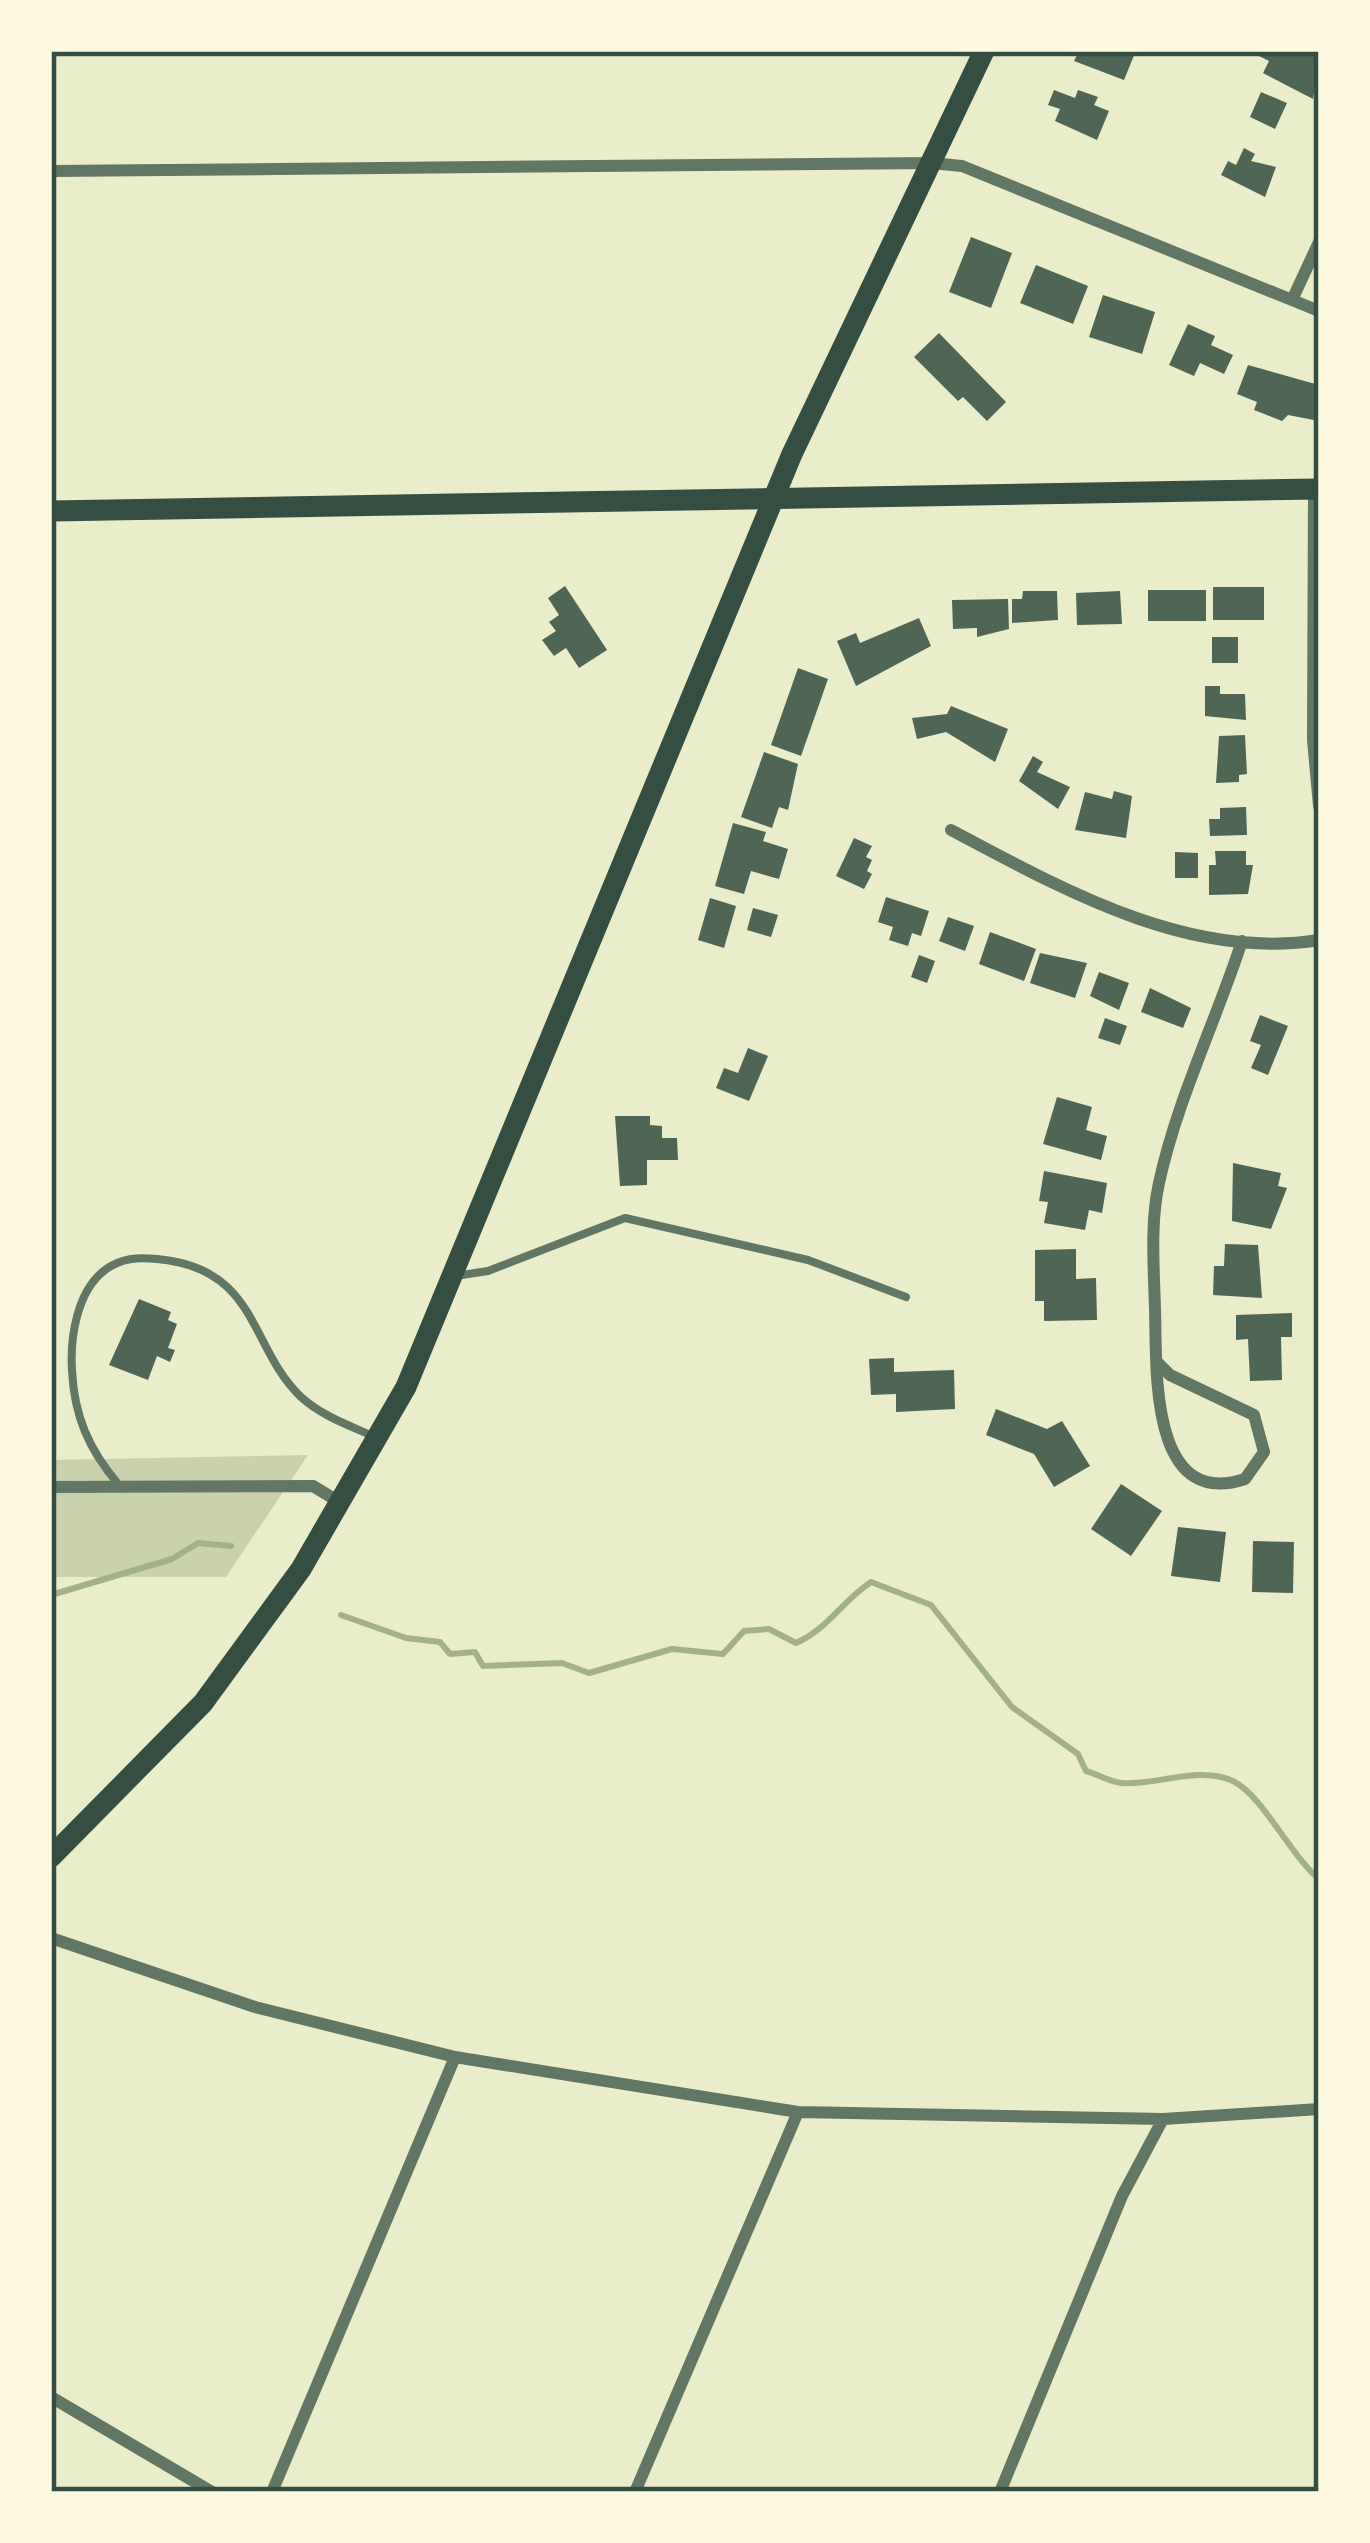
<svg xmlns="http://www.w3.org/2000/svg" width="1370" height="2543" font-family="Mulish,sans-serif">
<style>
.green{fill:#cad2ad}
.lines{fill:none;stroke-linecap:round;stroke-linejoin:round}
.stream{stroke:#a3b18a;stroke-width:6}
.building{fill:#4f6655}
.service{stroke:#617663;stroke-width:8}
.minor{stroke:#617663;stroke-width:12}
.secondary{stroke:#344e41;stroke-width:21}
.primary{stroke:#344e41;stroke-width:21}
.neatline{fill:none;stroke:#344e41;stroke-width:4.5}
</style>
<rect width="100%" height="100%" fill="#e9edc9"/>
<path class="green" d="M308,1455l-82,122h-175v-117z"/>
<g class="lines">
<path class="stream" d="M51,1595l121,-36 26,-16 33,3
M341,1615l65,23 34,4 10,12 25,-2 8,14 79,-3 27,10 83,-24 51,5 21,-23 25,-2 27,14c32,-14 46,-42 75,-61l60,23 81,102 66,47 8,17c11,3 24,11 35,12 35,3 77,-18 112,-2 30,15 57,74 86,98"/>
</g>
<path class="building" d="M1079,51h66l-3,5 -7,-3 -11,27 -50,-19z
M1249,51h57l13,8 -6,40 -50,-26 6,-12z
M1054,90l21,8 3,-8 20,7 -4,8 15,6 -12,29 -42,-19 5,-12 -12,-4z
M1261,92l26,11 -12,26 -25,-12z
M1244,148l11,6 -4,7 25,6 -11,30 -44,-22 7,-14 8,4z
M971,237l41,16 -21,55 -42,-16z
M1036,265l52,21 -15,38 -53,-21z
M1103,295l52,17 -13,42 -53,-17z
M1188,324l27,12 -4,9 22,10 -9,19 -24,-11 -6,13 -25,-11z
M939,333l67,69 -19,19 -24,-24 -5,4 -44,-44z
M1248,365l71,20v36l-31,-6 -6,6 -28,-11 3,-8 -20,-8z
M565,586l42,64 -28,18 -13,-20 -12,8 -12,-16 14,-9 -7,-9 10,-7 -11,-17z
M1213,587h51v33h-51z
M1148,590h58v31h-58z
M1023,591h34l1,29 -46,3v-24h10z
M1120,591l2,33 -45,1 -1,-32z
M1008,599l1,30 -32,8v-9l-24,1 -1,-29z
M919,618l12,28 -75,40 -19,-45 19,-8 4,10z
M1212,637h26v26h-26z
M798,668l30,11 -27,77 -30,-11z
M1205,686h15v8h25l1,26 -41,-4z
M951,706l57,23 -13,33 -49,-30 -29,7 -5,-21 35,-4z
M1245,735l2,39 -8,1v7l-23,1 3,-47z
M764,752l34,12 -10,46 -9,-3 -7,21 -31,-11z
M1033,756l10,6 -6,10 33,15 -12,22 -39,-28z
M1114,791l18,5 -6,42 -51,-8 10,-38 27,7z
M1246,807l1,28 -37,1 -1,-17h11v-11z
M733,823l33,9 -3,9 25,8 -9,30 -28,-8 -7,23 -29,-8z
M854,838l18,8 -6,11 6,3 -5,11 5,3 -8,15 -28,-13z
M1215,851h31v14h7l-5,29 -39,1v-30h7z
M1175,852l23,1v25h-23z
M886,897l43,14 -8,25 -9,-3 -4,13 -19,-6 4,-13 -15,-5z
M710,898l26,8 -12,42 -26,-8z
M753,908l25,7 -7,22 -24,-7z
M948,917l26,9 -9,25 -26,-10z
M990,932l46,17 -12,32 -45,-17z
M1040,953l47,10 -12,35 -45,-15z
M919,955l16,6 -8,22 -16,-6z
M1099,972l30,11 -10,27 -29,-14z
M1150,988l41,20 -8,20 -42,-16z
M1260,1015l28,11 -20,49 -17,-7 10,-23 -11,-4z
M1105,1018l22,8 -7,19 -22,-7z
M748,1048l20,8 -19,45 -33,-13 8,-20 14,5z
M1057,1097l35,10 -6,23 21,6 -6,24 -58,-16z
M615,1116h35v9l12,1v12h15l1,22h-31v25l-27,1z
M1233,1163l48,10 -3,13 9,2 -16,41 -39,-8z
M1044,1171l63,12 -5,30 -13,-3 -4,20 -41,-7 4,-21 -9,-1z
M1225,1244l33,1 4,53 -49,-3 1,-29h10z
M1076,1249v30l20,-1 1,42 -53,1v-20h-9v-51z
M139,1299l32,13 -3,8 9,4 -9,24 7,2 -5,12 -13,-6 -9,24 -39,-15z
M1292,1313v24h-11l1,43 -32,1 -2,-42 -12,1v-25z
M894,1358v14l60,-2 1,39 -59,3v-18l-25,1 -2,-36z
M996,1409l51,20 15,-8 28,45 -36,21 -20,-33 -48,-19z
M1121,1484l41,27 -31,45 -40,-27z
M1178,1527l48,5 -6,50 -49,-6z
M1253,1541l41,1 -1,51 -41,-1z"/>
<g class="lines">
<path class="service" d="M455,1276l33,-5 137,-53 183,42 98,37
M119,1485c-30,-35 -45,-69 -47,-115 -2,-33 5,-79 33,-100 16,-12 33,-13 52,-11 102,9 92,89 144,138 21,19 47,28 72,39"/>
<path class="minor" d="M51,171l880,-8 31,3 357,145
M1292,300l27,-58
M1314,489l-1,251 6,66
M951,830c111,59 238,131 368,110
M1157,1362l13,13 84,40 10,37 -19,27c-97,32 -88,-114 -90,-169 -1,-42 -5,-86 4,-127 18,-83 57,-162 83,-242
M51,1487l262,-1 28,17
M51,1938l204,69 200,50 343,55 365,7 156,-10
M51,2397l161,95
M272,2492l183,-435
M635,2492l163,-380
M1000,2492l122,-296 41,-77"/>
<path class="secondary" d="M51,511l1268,-22"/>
<path class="primary" d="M51,1857l152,-154 98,-134 105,-182 386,-933 192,-403"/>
</g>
<rect width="1370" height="2543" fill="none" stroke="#fefae0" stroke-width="108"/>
<rect x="54" y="54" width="1262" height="2435" class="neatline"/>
</svg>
